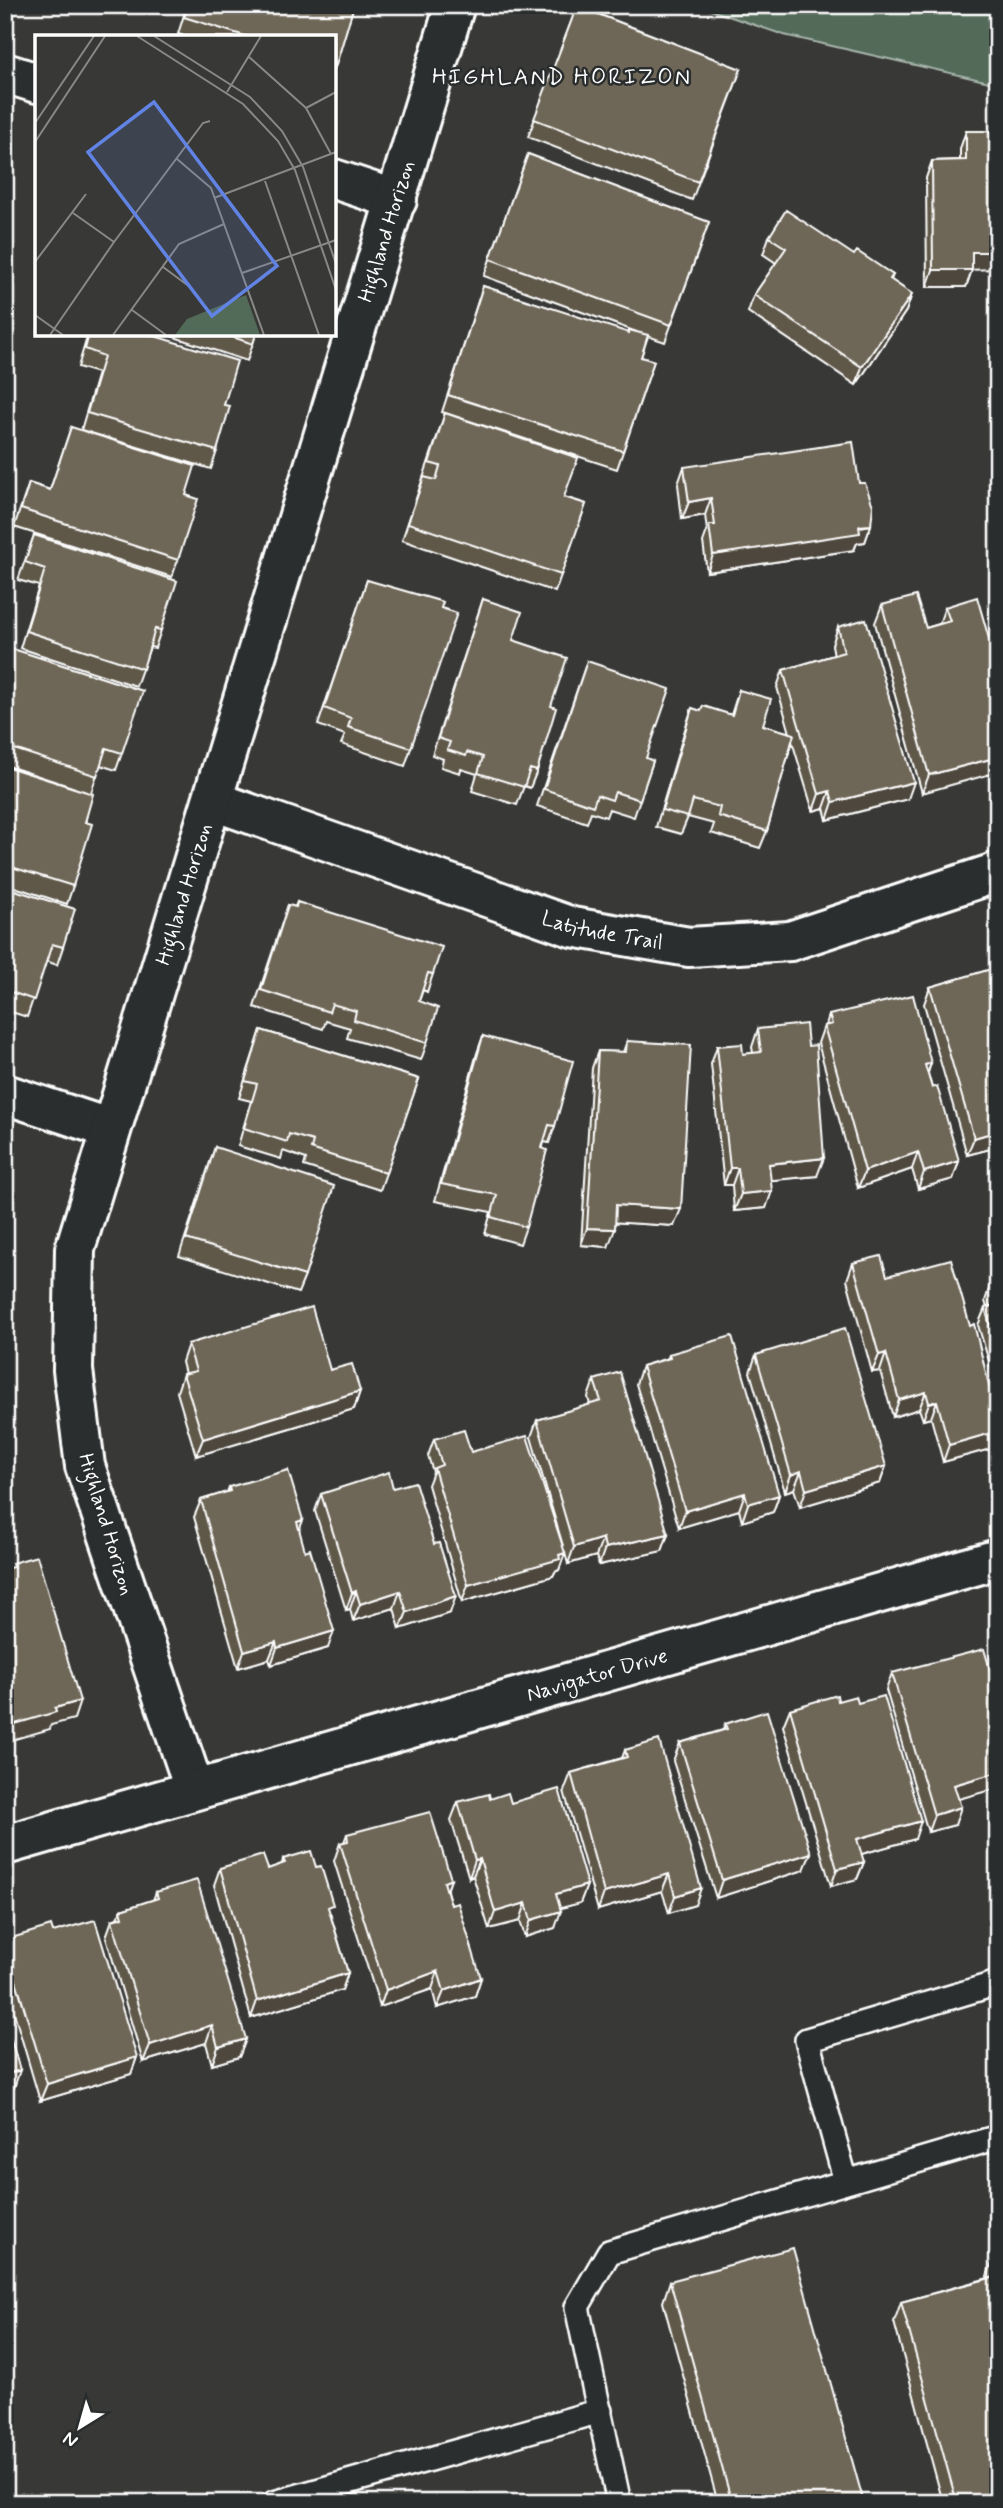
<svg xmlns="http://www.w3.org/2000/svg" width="1003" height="2508" font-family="Mynerve,sans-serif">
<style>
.green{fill:#526b59;stroke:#a8b5ac;stroke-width:2}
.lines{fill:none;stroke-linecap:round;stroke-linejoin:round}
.service-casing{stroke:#fff;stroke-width:28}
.minor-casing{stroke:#fff;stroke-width:44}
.service{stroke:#2a2d2e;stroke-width:23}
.minor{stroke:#2a2d2e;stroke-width:38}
.wall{fill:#5f584a;stroke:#fff;stroke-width:2}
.shaded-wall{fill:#4d473c;stroke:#fff;stroke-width:2}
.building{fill:#6e6656;stroke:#fff;stroke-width:2}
.labels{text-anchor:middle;stroke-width:5;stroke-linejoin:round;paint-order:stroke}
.street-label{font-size:21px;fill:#fff;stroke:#2a2d2e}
.neighbourhood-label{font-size:23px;letter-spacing:2px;fill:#fff;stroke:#2a2d2e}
.inset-road{fill:none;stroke:#888886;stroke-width:2}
.view{fill:#6183e4;fill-opacity:0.15;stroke:#6183e4;stroke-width:3.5}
.inset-edge{fill:none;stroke:#fff;stroke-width:3.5}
</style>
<rect width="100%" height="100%" fill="#383836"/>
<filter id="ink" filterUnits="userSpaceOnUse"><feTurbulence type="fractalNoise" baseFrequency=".0143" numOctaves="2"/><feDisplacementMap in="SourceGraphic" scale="14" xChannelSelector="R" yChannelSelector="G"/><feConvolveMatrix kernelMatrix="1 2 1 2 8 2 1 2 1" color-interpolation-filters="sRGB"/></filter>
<g filter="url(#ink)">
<path class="green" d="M696,5h302v79l-214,-49z"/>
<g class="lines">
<g class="service-casing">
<path id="service" d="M846,2182l-39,-142 191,-57
M274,2503l326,-92
M619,2503l-42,-196 32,-55 389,-115"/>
</g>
<g class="minor-casing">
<g id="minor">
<path d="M5,73l32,10"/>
<path d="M334,179l63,21"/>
<path id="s1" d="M214,801l358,126 117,20 101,-6 208,-69"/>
<path d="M5,1094l106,35"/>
<path id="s2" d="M194,1788l-109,-322 -12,-96 2,-121 380,-1244"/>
<path id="s3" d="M5,1845l993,-286"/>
</g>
</g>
<use href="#service" class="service"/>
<use href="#minor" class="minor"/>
</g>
<path class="wall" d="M187,5h167l-20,65v-33h-147l-9,-3z
M577,6l164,63 -49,131 -164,-63z
M966,131h32v138h-26l-6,18h-39l-1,-109 6,-17 28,-1v-11z
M528,154l181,68 -44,120 -17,-6 -7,21 13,4 -37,108 -175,-57 41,-126 145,47 6,-2 -150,-55z
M769,237l85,18 39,20 -2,5 21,14 -6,17 -50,74 -108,-73 6,-17 22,-32 -13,-9z
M88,334h60l76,71 -7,46 -6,18 -130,-39 17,-57 -20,-6z
M165,334h91l-9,27z
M445,413l119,84 22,7 -31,88 -153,-52z
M71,427l115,68 -8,65 -6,17 -158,-50 15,-44 21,7z
M684,467l175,16 12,42 -6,17 -8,1 -3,7 -147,22 -4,-30 4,-11 -2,-16 -23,4 -4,-35z
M34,535l127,95 -6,18 -5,-1 -14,39 -116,-38 19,-62 -21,-6z
M367,580l74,28 -30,140 -6,18 -64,-22 4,-9 -27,-10z
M483,599l30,41 38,66 -14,65 -7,17 -6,-2 -7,19 -45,-14 5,-17 -16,-5 -1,4 -19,-6 2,-8 -11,-4z
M882,605l44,23 13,-4 6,-17 53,63 -76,123 -47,-170z
M838,627l70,172 -81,21 -3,-12 -11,3 -21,-70 -25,90 -7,17 -49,-15 3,-9 -26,-7 -7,17 -25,-7 30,-101 6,-18 9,3 2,-5 28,9 8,-25 24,35 27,8 -13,-46 6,-17 51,-15 -2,-10z
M5,660l117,93 -6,17 -16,-5 -9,28 -18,93 -6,18 -62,-20v-118l70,22 -70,-23z
M587,661l59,97 7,3 -19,56 -25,-8 -3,8 -15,-5 -4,11 -50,-17z
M5,887l58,60 -6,18 -11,-4 -19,56 -22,-7z
M297,902l136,72 -6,18 -4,-2 -4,11 8,42 -6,17 -74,-22 3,-10 -24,-7 -3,8 -69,-22 34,-102 7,2z
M998,967v193l-4,-12 -27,7 -43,-151 6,-17z
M829,1015l102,48 -3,10 4,15 27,73 -6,18 -35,10 -6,-20 -54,19 -40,-145 6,-17 2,-1z
M758,1029l59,147 -46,4 -5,28 -32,3 -2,-26h-8l-13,-121 6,-18 26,8 10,-1 -1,-6z
M261,1030l158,49 -39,111 -76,-24 2,-7 -23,-8 -2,8 -43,-13 13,-45 -12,-3z
M483,1036l72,90 -6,17 -5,-1 -18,85 -6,17 -35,-10 6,-22 -56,-11 42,-148z
M627,1041l47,185 -59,-4 -7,25 -27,-2 11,-177 6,-17 25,1z
M215,1147l90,129 -7,17 -119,-37z
M853,1263l34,13 107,172 -51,14 -12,-44 -8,2 -4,-11 -26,8 -13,-46 -8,1 -25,-92z
M998,1281v110l-20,-66 7,-17h2l-2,-7 6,-18z
M188,1344l142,26 30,21 -6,18 -158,47 -19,-64 6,-18h2l-3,-12z
M669,1354l110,141 -6,17 -31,10 -3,-12 -60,18 -43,-144 6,-18 26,-8z
M756,1355l130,111 -6,17 -80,24 -6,-18 -9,3 -35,-120z
M594,1380l74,154 -6,17 -63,14 -3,-9 -28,8 -3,-11 -6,17 -4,2 -2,4 -91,26 -34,-117 5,-13 -5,-16 6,-17 37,13 92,94 -32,-109 6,-17 53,-15 -2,-8z
M229,1487l74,33 -4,10 29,118 -57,17 -2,-6 -31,9 -44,-151 7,-17 26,-8z
M393,1488l57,125 -50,16 -6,-21 -41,13 -3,-12 -4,1 -31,-99 6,-17z
M892,1673l66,126 -3,26 -27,7 -42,-142z
M838,1701l20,2 57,136 -54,15 3,8 -7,17 -26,7 -48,-160 7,-17z
M725,1724l79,146 -88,28 -43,-137 7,-18 43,-13z
M625,1750l70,155 -26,8 -7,-22 -64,19 -34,-119 7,-18 51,-15z
M490,1799l21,4 76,82 -7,18 -20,5 -5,20 -30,9 -5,-16 -31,8 -16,-53 -4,2 -18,-58 7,-18z
M347,1834l104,45 -4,12 4,14 30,73 -6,18 -38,12 -5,-19 -52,18 -46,-146 6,-18 4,-1z
M283,1859l47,54 18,60 -6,17 -91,28 -37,-133 6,-17 48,1 14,-5z
M156,1892l90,147 -7,18 -27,8 -6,-22 -63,19 -37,-125 6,-17 5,-2 4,-8 32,-10z
M53,1932l84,125 -6,17 -91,27 -35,-119v-42z
M995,2255h3v248l-56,-4 -48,-177 7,-20 87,-24 -1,-2z
M670,2281l194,222h-146l-55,-201z"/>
<path class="shaded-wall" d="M972,252h26v17l-32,1z
M933,270h39l-6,17h-39z
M912,294l-6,17 -50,74 6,-18z
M711,498l-6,17 -23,4 7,-17z
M871,525l-6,17 -8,1 -3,7 -147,22 6,-17z
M998,757v15l-76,21 7,-18z
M914,782l-6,17 -81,21 6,-18z
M830,791l-6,17 -11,3 6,-17z
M931,1063l-6,17v-15z
M998,1131v6l-4,11 -27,7 7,-17z
M918,1152l-6,17 -54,19 7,-17z
M824,1158l-7,18 -54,5 6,-17z
M959,1161l-6,18 -35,10 6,-17z
M730,1168h8l-6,17h-8z
M772,1191l-6,17 -32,3 7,-17z
M616,1205l65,4 -7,17 -65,-4z
M587,1228l28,1 -7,18 -27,-2z
M886,1353l-6,18 -8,1 7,-17z
M360,1391l-6,18 -158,47 7,-17z
M926,1392l-7,17 -26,8 6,-17z
M937,1401l-6,17 -8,2 6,-17z
M998,1431v6l-4,11 -51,14 6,-17z
M886,1466l-6,17 -80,24 6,-17z
M801,1471l-7,18 -9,3 6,-17z
M745,1493l-6,17 -60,18 6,-17z
M779,1495l-6,17 -31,10 6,-18z
M303,1520l-7,18 1,-16z
M668,1534l-6,17 -63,14 6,-17z
M603,1538l-7,18 -28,8 6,-17z
M565,1553l-6,17 -4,2 -2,4 -91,26 6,-17z
M356,1591l-6,18 -4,1 6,-17z
M400,1591l-6,17 -41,13 7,-17z
M456,1596l-6,17 -50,16 7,-17z
M334,1631l-6,17 -57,17 6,-17z
M276,1642l-7,17 -31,9 6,-17z
M80,1701l-6,18 -23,6 -1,4 -45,13v-15l50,-19z
M998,1772v16l-50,14 6,-17z
M961,1807l-6,18 -27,7 6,-17z
M921,1821l-6,18 -64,18 6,-18z
M811,1853l-7,17 -88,28 6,-18z
M480,1859l-7,17 -4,2 6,-18z
M864,1862l-7,17 -26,7 6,-17z
M669,1874l-7,17 -64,19 6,-17z
M451,1879l-6,17 -1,-14z
M587,1885l-7,18 -30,8 6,-17z
M701,1888l-6,17 -26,8 6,-17z
M526,1903l-6,18 -31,8 6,-17z
M561,1911l-6,17 -30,9 6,-17z
M438,1971l-6,18 -52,18 6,-17z
M348,1973l-6,17 -91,28 6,-17z
M481,1978l-6,18 -38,12 7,-17z
M212,2025l-6,18 -63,19 7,-17z
M246,2039l-7,18 -27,8 6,-18z
M137,2057l-6,17 -91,27 7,-17z
M20,2070l-6,18 -9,2v-15z"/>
<path class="building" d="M188,5h166l-18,60 -2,-1v-27h-86l-64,-20z
M577,6l164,63 -43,113 -164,-63z
M966,131h32v121h-26v18h-39l-1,-109 34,-1z
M528,154l181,68 -38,103 -181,-66z
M786,210l68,45 3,-4 36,24 -3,4 22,15 -50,73 -108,-72 32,-47 -17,-11z
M483,286l146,47v-3l19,5 -7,22 13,4 -31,90 -175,-56z
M89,334h59l89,27 -13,44 6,1 -13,45 -130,-38 17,-57 -19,-7z
M224,334h32l-3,10z
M445,413l133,45 -14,39 22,7 -25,71 -153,-52 16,-46 12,3 4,-14 -11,-3z
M71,427l124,39 -9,29 12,4 -20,61 -157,-51 8,-26 21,7z
M853,442l6,41h6l8,23 -2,19 -12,1 1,7 -147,22 -4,-30h6l-4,-27 -22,4 -5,-35z
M34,535l143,46 -16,49 -6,-1 -12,40 -117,-38 19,-62 -20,-7z
M367,580l76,22 -2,6 16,5 -46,135 -63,-21 3,-9 -27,-10z
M916,596l10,32 24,-7 -5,-14 32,-10 21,73v87l-69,18 -47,-170z
M483,599l39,13 -9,28 54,18 -16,48 5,2 -19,63 -7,-2 -6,18 -46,-14 5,-16 -16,-5 -1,4 -19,-6 3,-8 -12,-4z
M866,619l48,163 -81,20 -3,-11 -11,3 -36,-124 61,-18 -6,-25z
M10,648l133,43 -21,62 -16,-5 -9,28 -92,-30v-84z
M587,661l83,28 -24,69 7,3 -13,39 -25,-8 -3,8 -15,-5 -4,11 -49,-17z
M739,690l32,9 -8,26 31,9 -27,97 -49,-15 2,-9 -27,-7 -5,17 -26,-7 30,-102 9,3 2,-5 29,9z
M5,766l88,28 -8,28 7,2 -19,62 -68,-21z
M5,887l70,22 -12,38 -11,-3 -18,56 -29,-10z
M297,902l145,45 -9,27 -5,-1 -9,28 19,7 -11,35 -73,-23 2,-9 -24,-7 -3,8 -68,-22 27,-85 8,2z
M998,967v164l-24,7 -44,-151z
M913,995l18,68 -6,2 7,23 5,-2 22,75 -35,11 -6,-20 -53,19 -41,-145 8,-2 -3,-9z
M806,1024l2,22 8,-1 8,113 -55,6 3,27 -31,3 -3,-26h-8l-13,-122 25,-2 1,10 18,-2 -3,-23z
M261,1030l158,49 -33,94 -75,-24 2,-8 -24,-7 -2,8 -43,-14 13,-44 -12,-3z
M483,1036l90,25 -18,65 -6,-1 -7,23 5,2 -21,77 -35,-10 6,-22 -56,-11z
M627,1041l64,4 -10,164 -65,-4 -1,24 -28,-1 11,-177 28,1z
M215,1147l119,39 -29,90 -119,-37z
M881,1256l6,20 64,-17 19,67 4,-2 24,98v9l-49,14 -12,-44 -8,2 -3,-11 -27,8 -13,-47 -7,2 -26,-92z
M998,1281v72l-13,-45 12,-4 -6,-21z
M312,1307l18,63 22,-6 8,27 -157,48 -20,-65 13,-3 -8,-27z
M845,1328l41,138 -80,24 -5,-19 -10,4 -35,-120z
M732,1336l47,159 -31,9 -3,-11 -60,18 -43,-145 28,-8 -1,-4z
M620,1372l48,162 -63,14 -2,-10 -29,9 -37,-127 64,-19 -7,-21z
M464,1430l7,22 56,-16 38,117 -6,2 1,4 -92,26 -34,-117 8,-3 -8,-26z
M288,1470l15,50 -6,2 8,29 5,-2 24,82 -57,17 -1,-6 -32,9 -43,-151 29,-9 -1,-4z
M389,1472l4,16 22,-6 19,62 5,-1 17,53 -49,16 -7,-21 -40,13 -4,-13 -4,2 -31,-99z
M37,1556l43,145 -25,7 1,4 -51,15v-158l8,-2 -1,-4z
M984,1649l14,47v76l-44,13 7,22 -27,8 -42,-142z
M837,1695l1,6 18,-5 2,7 26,-7 37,125 -64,18 7,23 -27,7 -47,-160z
M767,1711l44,142 -89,27 -42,-137 47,-14 -2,-5z
M659,1740l42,148 -26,8 -6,-22 -65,19 -33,-120 56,-16 -2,-7z
M559,1789l28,96 -31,9 5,17 -30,9 -5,-17 -31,9 -15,-53 -5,1 -17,-58 31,-8 1,5 18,-6 3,10z
M430,1812l21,67 -7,3 7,23 7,-2 23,75 -37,13 -6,-20 -52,19 -46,-147 8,-2 -1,-7z
M311,1851l5,16 5,-1 12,39 -5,2 20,66 -91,28 -37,-133 43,-13 5,14 17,-6 -2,-4z
M197,1880l49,159 -28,8 -6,-22 -62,20 -38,-125 11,-3 -2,-7 37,-12 -2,-6z
M95,1920l42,137 -90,27 -42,-140v-4l46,-14 2,6z
M5,2003l6,21 -4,2 13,44 -15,5z
M793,2248l71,255h-132l-62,-222z
M995,2255h3v12z
M998,2276v227h-68l25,-7 -54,-194z"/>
</g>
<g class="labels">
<g class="street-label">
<text dy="7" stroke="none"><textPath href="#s2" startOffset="1622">Highland Horizon</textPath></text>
<text dy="7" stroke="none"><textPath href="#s2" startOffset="929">Highland Horizon</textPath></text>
<text dy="7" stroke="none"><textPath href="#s1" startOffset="410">Latitude Trail</textPath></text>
<text transform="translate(107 1524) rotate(73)" y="7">Highland Horizon</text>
<text dy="7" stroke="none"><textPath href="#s3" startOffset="616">Navigator Drive</textPath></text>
</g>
<g class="neighbourhood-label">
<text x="562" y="84">HIGHLAND HORIZON</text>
</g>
</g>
<g transform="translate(35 35)">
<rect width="301" height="301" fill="#383836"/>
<path d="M211,260l14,40h-85l12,-16z" fill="#526b59"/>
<path class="inset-road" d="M102,1l106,68 35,37 17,29 41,120M119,1l96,61 32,34 21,36 33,97M213,21l58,52 25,46M192,57l34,-56M271,73l30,-16M0,88l59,-87M0,107l70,-106M142,124l34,29 53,147M230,146l54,154M179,163l122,-46M38,178l41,29M0,227l51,-68M128,232l27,20M207,238l94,-33M97,275l34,25M0,280l28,20M15,300l64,-93 89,-119 7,-2M78,300l66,-91 45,-20"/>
<path class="view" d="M119,67l123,164 -65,50 -124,-164z"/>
<rect width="301" height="301" class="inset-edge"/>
</g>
<rect width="1003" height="2508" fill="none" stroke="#2a2d2e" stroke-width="28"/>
<rect x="14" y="14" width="975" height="2480" fill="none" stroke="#fff" stroke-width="2.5" filter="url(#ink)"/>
<g transform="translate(80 2427) rotate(217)" stroke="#2a2d2e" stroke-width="5" paint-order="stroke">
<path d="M0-5L12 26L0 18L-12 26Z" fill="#ffffff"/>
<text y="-10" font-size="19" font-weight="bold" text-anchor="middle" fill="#ffffff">N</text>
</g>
</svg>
